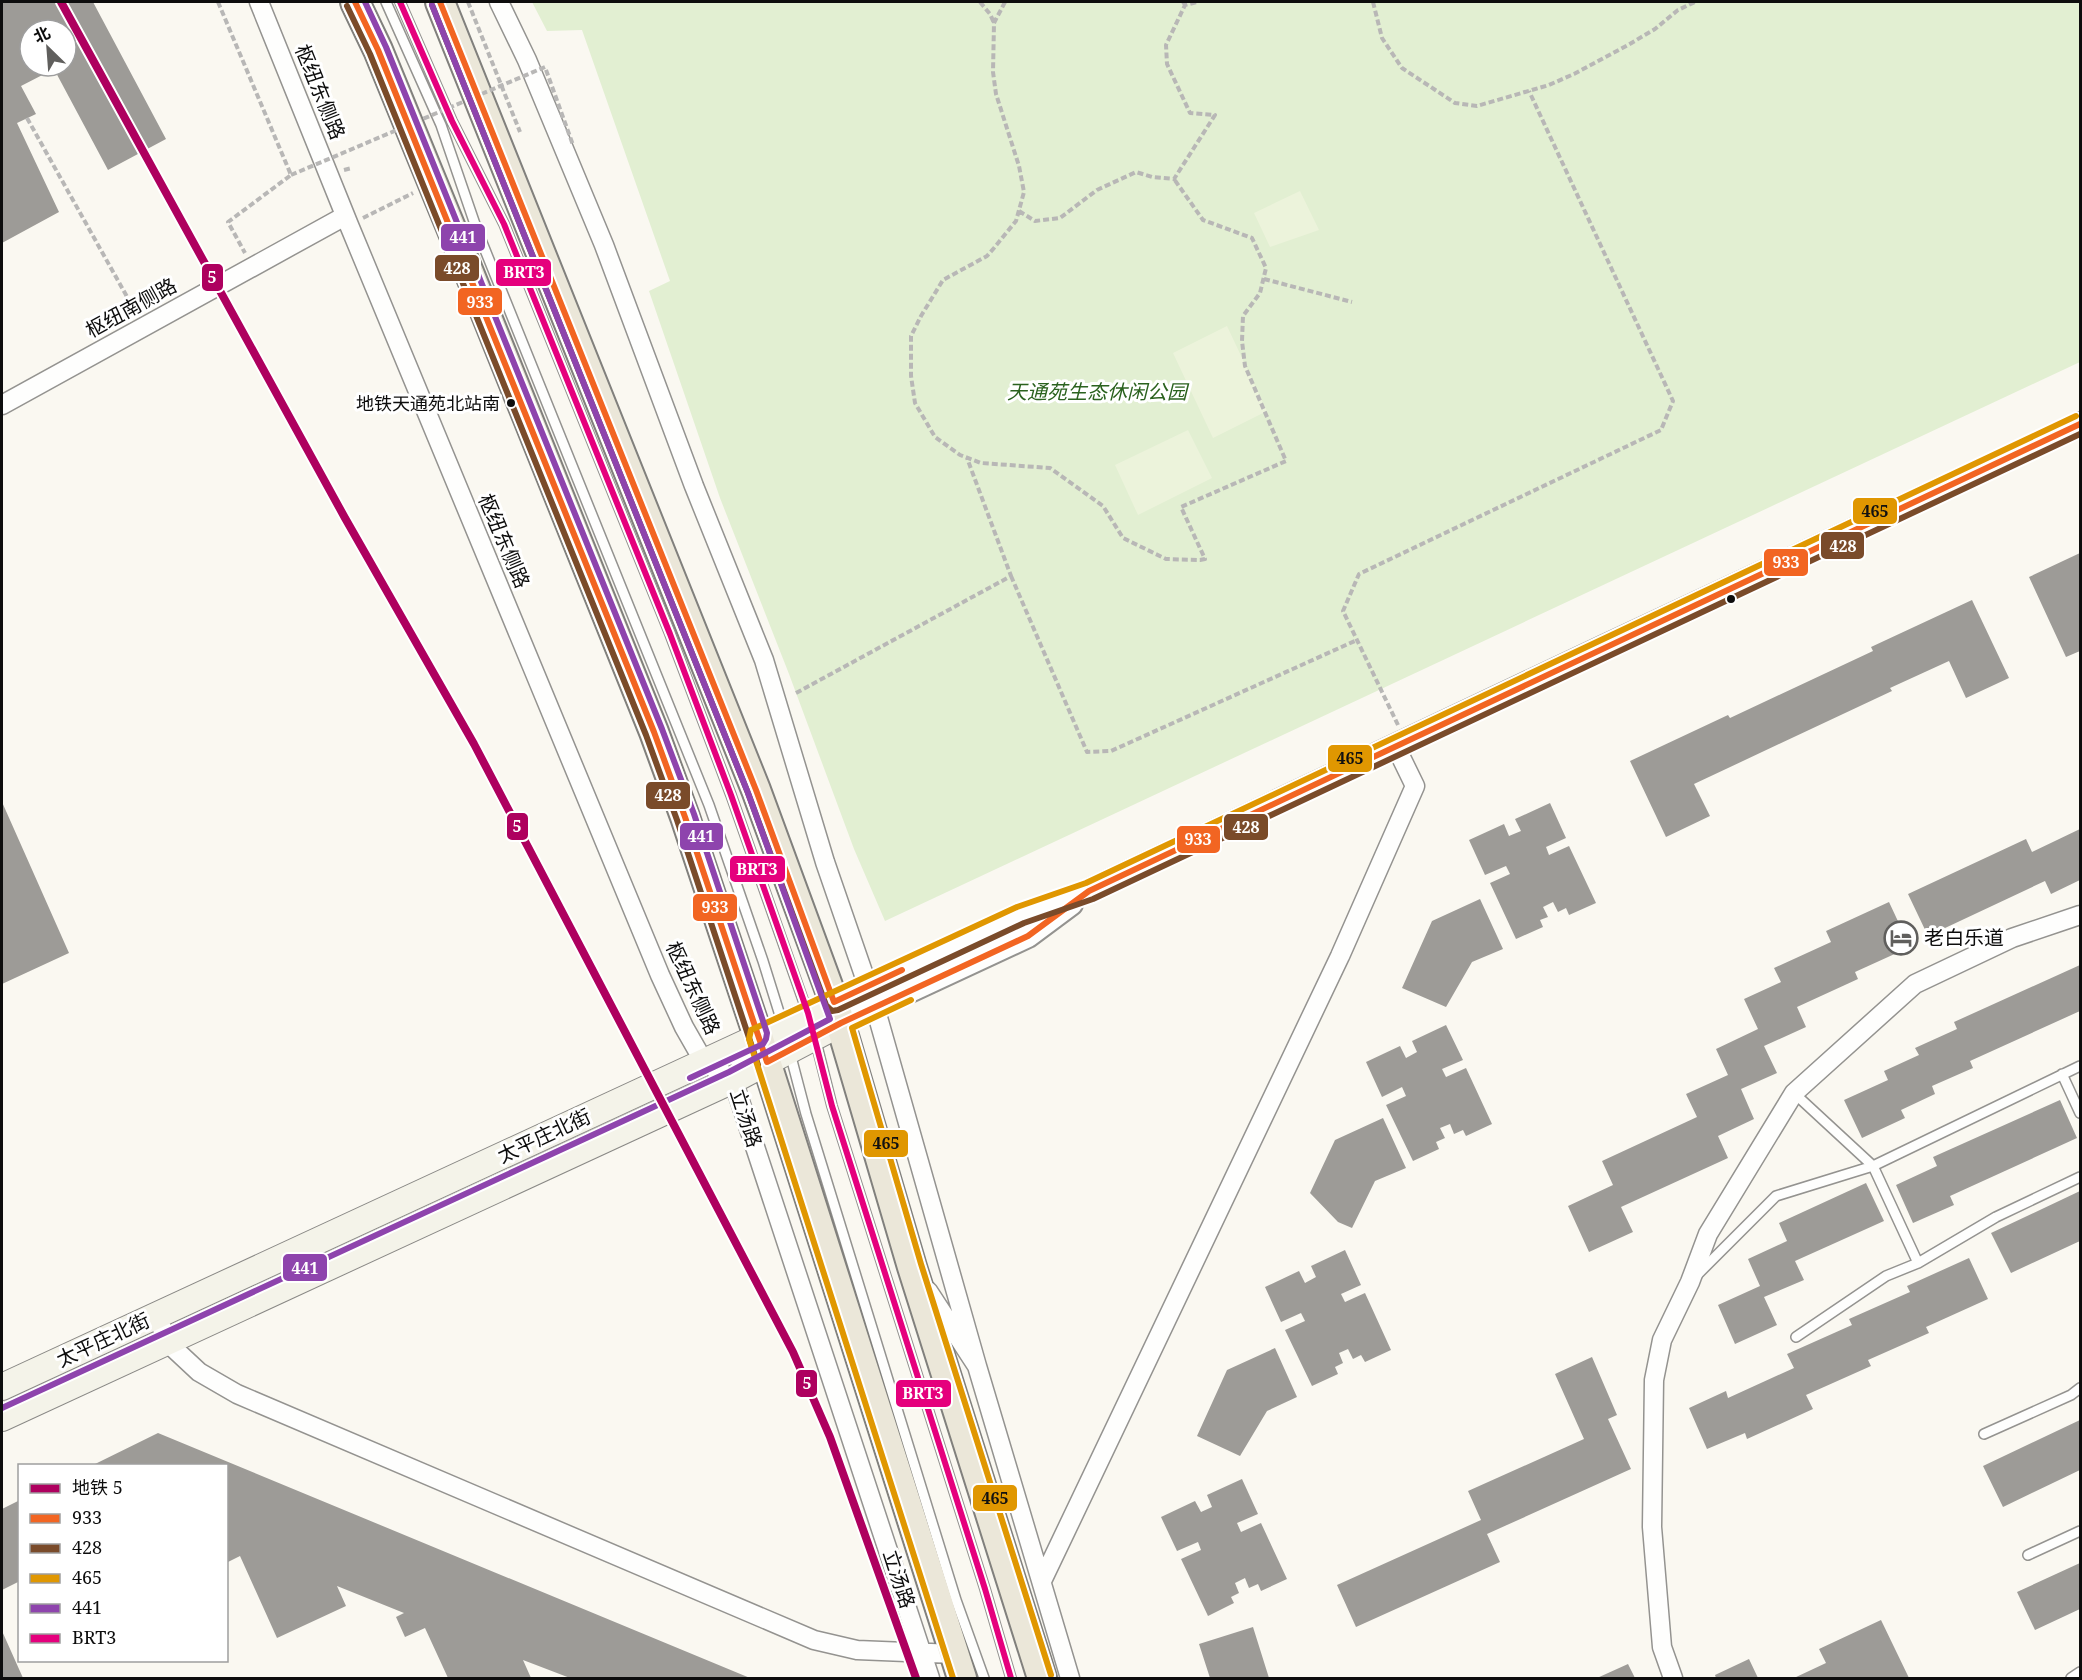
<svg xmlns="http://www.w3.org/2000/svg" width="2082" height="1680" font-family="'Noto Serif','Noto Sans SC',serif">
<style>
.green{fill:#e2efd2}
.pitch{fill:#ecf3db}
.building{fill:#9d9b97;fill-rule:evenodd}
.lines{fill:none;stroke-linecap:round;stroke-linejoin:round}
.service-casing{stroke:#949390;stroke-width:12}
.minor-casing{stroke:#949390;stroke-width:21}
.tertiary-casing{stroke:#949390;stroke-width:26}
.secondary-casing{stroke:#8a8986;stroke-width:28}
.primary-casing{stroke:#81807d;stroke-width:32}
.path{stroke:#b8b7b6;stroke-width:4;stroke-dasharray:6 3;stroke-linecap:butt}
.service{stroke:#fefefd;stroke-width:9}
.minor{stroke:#fefefd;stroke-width:18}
.tertiary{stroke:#fefefd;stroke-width:22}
.secondary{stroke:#f4f3e9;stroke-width:26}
.primary{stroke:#ebe7d9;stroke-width:28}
.path-bridge{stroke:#b8b7b6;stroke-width:4;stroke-dasharray:6 3;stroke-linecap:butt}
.bus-1-casing{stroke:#fff;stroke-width:10}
.bus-2-casing{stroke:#fff;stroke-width:10}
.bus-3-casing{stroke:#fff;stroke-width:10}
.bus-4-casing{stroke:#fff;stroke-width:10}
.bus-5-casing{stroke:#fff;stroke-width:10}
.bus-1{stroke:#f26522;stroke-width:6}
.bus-2{stroke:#7a4b2a;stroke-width:6}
.bus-3{stroke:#e09701;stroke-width:6}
.bus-4{stroke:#8e44ad;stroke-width:6}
.bus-5{stroke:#e5007d;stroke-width:6}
.metro-1-casing{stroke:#fff;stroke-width:12}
.metro-1{stroke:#ae005f;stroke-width:8}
.bus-dot{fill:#0d0d0d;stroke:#fff;stroke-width:2}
.labels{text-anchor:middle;stroke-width:6;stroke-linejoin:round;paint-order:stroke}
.bus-label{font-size:18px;fill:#0d0d0d;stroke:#fff;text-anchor:end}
.street-label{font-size:20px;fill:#0d0d0d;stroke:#fff}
.park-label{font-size:20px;font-style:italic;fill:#2b621f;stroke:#fff}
.poi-label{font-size:20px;fill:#0d0d0d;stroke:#fff;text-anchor:start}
.line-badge{stroke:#fff;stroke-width:2}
.badge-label{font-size:16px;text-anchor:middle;font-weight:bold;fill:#fff}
.pale-badge-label{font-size:16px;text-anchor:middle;font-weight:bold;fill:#111}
</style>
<rect width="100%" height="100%" fill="#faf8f1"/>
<path class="green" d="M532,2h1548v360l-1195,559 -31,-72 -65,-175 -69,-176 -71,-207 21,-10 -88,-251 -35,1z"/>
<path class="pitch" d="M1300,191l19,39 -49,17 -16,-34z
M1227,326l40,85 -54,27 -40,-85z
M1188,430l24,48 -74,37 -23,-50z"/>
<path class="building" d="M2,2h91l73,137 -58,31 -54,-101 -33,17 15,28 -19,9 42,89 -57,31zM30,30h36v36h-36z
M2080,553v98l-14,6 -37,-80z
M1972,600l37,78 -43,20 -17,-37 -59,27 2,3 -198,93 16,32 -44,21 -36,-76 98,-46 2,3 143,-67 -2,-4z
M2,802l67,151 -67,31z
M1550,803l16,35 -20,9 3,8 20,-9 27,57 -27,12 -3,-7 -8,4 -5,-10 -10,5 5,10 -8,3 3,7 -27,12 -26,-56 20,-9 -4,-8 -21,9 -16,-35 35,-16 5,12 12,-5 -6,-12z
M2080,829v51l-29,14 -6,-13 -117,55 -20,-42 118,-55 6,13z
M1480,899l23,50 -31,13 -26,45 -44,-19 30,-67z
M1889,902l21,45 -55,25 3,7 -61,28 9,20 -42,19 13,27 -36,16 13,30 -36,17 10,22 -107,49 12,25 -44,20 -21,-46 45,-21 -11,-24 95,-44 -11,-23 42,-19 -12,-26 42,-20 -14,-30 37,-17 -7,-14 57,-26 -5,-11z
M2080,965v46l-110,50 3,7 -41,18 3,8 -34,16 4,8 -43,20 -18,-38 44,-20 -4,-9 35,-16 -4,-7 42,-19 -3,-7z
M1446,1025l17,35 -21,9 4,8 20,-9 26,56 -26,12 -3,-6 -9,4 -4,-10 -10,4 5,10 -9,4 3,7 -26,12 -27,-56 20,-9 -4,-9 -20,10 -16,-35 34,-16 6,12 11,-6 -5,-11z
M2060,1100l17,38 -127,58 4,9 -41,18 -17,-38 41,-19 -4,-9z
M1383,1118l23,50 -31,13 -23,47 -14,-6 -28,-29 25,-53z
M1866,1183l18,38 -89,40 9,19 -40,17 13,28 -42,19 -17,-39 42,-19 -12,-27 39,-18 -8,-18z
M2080,1191v50l-69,32 -20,-40z
M1345,1250l16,35 -20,9 4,8 20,-9 26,57 -26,12 -4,-7 -8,4 -5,-10 -9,4 4,10 -8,4 3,7 -26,12 -27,-56 20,-9 -4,-8 -20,9 -16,-35 34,-16 6,12 11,-6 -5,-11z
M1969,1258l19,41 -62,28 3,6 -61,27 3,6 -65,29 7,14 -66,30 -2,-6 -38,16 -18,-41 37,-17 2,7 66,-30 -7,-14 65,-29 -3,-6 61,-27 -3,-6z
M1275,1348l22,49 -30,14 -27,45 -43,-20 30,-66z
M1592,1357l25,58 -9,4 23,50 -144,65 13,28 -144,65 -19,-42 144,-65 -13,-29 116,-52 -29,-65z
M2080,1420v50l-77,37 -20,-41z
M158,1433l592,245h-180l-47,-18 8,18h-83l-23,-50 -20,9 -9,-20 8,-4 -67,-27 9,20 -69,32 -37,-82 -14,7v-97h-135z
M1242,1479l16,35 -21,9 4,9 20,-9 26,56 -26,12 -3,-7 -9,4 -4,-10 -10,5 4,10 -8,4 3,6 -26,13 -27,-57 20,-9 -3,-8 -21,9 -16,-34 34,-16 6,11 11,-5 -5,-12z
M20,1500v81l-18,9v-81z
M2080,1563v46l-45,21 -18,-38z
M1881,1620l28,58h-115l32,-15 -7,-14z
M1253,1627l16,51h-59l-11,-34z
M2,1631l21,47h-21z
M1749,1659l9,19h-42l-1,-3z
M1628,1664l7,14h-38z"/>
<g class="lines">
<g class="service-casing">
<path id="service" d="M386,2l55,123 36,105 232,575 54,156 20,64
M400,2l52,119 52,103 166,410 61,161 77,219
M815,1038l17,68 153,483 26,89
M790,1053l16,61 150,486 28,78
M2062,1074l18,39
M1794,1093l79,73 45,97
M1698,1274l78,-78 97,-30 207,-100
M1796,1337l90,-61 32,-13 78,-46 84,-40
M1984,1434l87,-39 9,-7
M2028,1555l52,-24
M2071,1678l9,-6"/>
</g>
<g class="minor-casing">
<path id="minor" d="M259,2l90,223 311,750 24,52 20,35 29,18
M499,2l28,58 77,185 90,241 70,174 61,202 50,145 102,359
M2,405l343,-189
M758,1036l-25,44 197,598
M928,1291l49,75 93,312
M156,1315l13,29 30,28 38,22 577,246 43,10 98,4
M1042,1581l298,-625 75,-170 -19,-39
M1673,1678l-11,-31 -10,-120 2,-147 8,-40 28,-58 18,-48 86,-141 121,-109 97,-46 68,-23"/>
</g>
<g class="tertiary-casing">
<path id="tertiary" d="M834,1002l187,-87 68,-24 515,-244 476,-223
M841,1023l187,-87 43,-32"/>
</g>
<g class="secondary-casing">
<path id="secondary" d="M2,1387l832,-385
M2,1418l731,-338 108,-57"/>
</g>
<g class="primary-casing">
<path id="primary" d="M355,2l23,48 78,190 198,492 31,85 73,219 204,642
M440,2l316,788 78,212 78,265 130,411"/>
</g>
<path class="path" d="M218,2l73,173 -63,47 17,31
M468,2l52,130
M980,2l10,12 4,9
M1005,2l-11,21 -1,49 3,22 23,72 5,26 -8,29 -22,27 -7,8 -44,24 -22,36 -10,20v40l4,27 20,34 25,18 21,8 69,5 53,38 20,32 43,21 34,1 5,-1 -24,-52 105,-46 -41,-95 -3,-25 1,-25 17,-23 6,-25 -14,-30 -49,-18 -29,-41
M1183,2l2,3 12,-3
M1373,2l9,36 20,30 53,35 22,3 72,-21 25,-11 54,-29 27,-16 23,-19 17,-8
M27,118l108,193
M344,170l8,-2
M1019,211l16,10 25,-3 37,-28 39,-18 16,5 22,2 41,-64 -25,-2 -23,-49 -1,-19 19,-40
M363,218l50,-25
M1264,279l88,23
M1011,576l76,176 24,-1 246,-111
M796,693l215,-117 -44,-118
M1398,725l-55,-114 16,-37 302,-144 12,-29 -144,-310"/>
<use href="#service" class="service"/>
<use href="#minor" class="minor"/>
<use href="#tertiary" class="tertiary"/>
<use href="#secondary" class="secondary"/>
<use href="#primary" class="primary"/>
<path class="path-bridge" d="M291,175l254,-108 28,78"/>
<g class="bus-1-casing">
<path id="bus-1" d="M355,2l23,48 276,682 31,85 82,245 74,-39 187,-87 61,-45 991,-467
M440,2l316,788 78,212 68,-32"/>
</g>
<g class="bus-2-casing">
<path id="bus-2" d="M432,5l316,788 78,212 6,6 6,-1 186,-87 69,-24 987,-465
M347,6l23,48 276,681 31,85 81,245"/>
</g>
<g class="bus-3-casing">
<path id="bus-3" d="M911,1000l-59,28 69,236 130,411
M953,1678l-204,-639 2,-9 266,-123 69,-24 990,-467"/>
</g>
<g class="bus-4-casing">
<path id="bus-4" d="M365,2l21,45 276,682 32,85 73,219 -1,6 -3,5 -73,34
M2,1408l727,-336 101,-53 -82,-226 -316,-788"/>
</g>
<g class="bus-5-casing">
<path id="bus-5" d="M400,2l52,119 52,103 166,410 61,161 77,218 24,93 153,483 26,89"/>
</g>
<use href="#bus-1" class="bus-1"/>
<use href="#bus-2" class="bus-2"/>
<use href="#bus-3" class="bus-3"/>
<use href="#bus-4" class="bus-4"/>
<use href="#bus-5" class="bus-5"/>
<g class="metro-1-casing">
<path id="metro-1" d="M61,2l284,516 129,226 319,608 37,85 86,241"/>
</g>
<use href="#metro-1" class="metro-1"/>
</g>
<defs>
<g id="hotel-ring" transform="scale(1.725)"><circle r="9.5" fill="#fff" stroke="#605f5d" stroke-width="1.5"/><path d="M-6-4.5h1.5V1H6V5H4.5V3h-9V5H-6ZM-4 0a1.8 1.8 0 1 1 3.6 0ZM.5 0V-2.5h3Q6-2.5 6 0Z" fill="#605f5d"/></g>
</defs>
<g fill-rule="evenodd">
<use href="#hotel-ring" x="1901" y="938"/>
</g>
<g class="bus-dot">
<circle cx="511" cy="403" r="5"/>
<circle cx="1731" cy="599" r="5"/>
</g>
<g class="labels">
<g class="bus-label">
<text x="500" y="410">地铁天通苑北站南</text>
</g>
<g class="street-label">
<text transform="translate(320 92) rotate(68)" y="7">枢纽东侧路</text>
<text transform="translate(131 308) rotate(-29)" y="7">枢纽南侧路</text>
<text transform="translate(504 541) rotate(67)" y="7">枢纽东侧路</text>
<text transform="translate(693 988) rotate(65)" y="7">枢纽东侧路</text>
<text transform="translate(746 1118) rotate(72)" y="7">立汤路</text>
<text transform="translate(544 1136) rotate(-25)" y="7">太平庄北街</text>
<text transform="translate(103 1340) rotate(-25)" y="7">太平庄北街</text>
<text transform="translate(899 1579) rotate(72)" y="7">立汤路</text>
</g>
<g class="park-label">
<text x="1097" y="399">天通苑生态休闲公园</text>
</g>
<g class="poi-label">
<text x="1924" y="945">老白乐道</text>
</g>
</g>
<g class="line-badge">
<rect x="440" y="223" width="46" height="29" rx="6" fill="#8e44ad"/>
<rect x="434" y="254" width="46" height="28" rx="6" fill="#7a4b2a"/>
<rect x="495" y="258" width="57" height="29" rx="6" fill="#e5007d"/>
<rect x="201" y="263" width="23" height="29" rx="6" fill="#ae005f"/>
<rect x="457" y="287" width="46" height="29" rx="6" fill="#f26522"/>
<rect x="1852" y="497" width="46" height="28" rx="6" fill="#e09701"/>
<rect x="1820" y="531" width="45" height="29" rx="6" fill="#7a4b2a"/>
<rect x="1763" y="548" width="46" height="29" rx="6" fill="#f26522"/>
<rect x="1327" y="744" width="46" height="29" rx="6" fill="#e09701"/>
<rect x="645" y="781" width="46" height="29" rx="6" fill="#7a4b2a"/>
<rect x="506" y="812" width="23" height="29" rx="6" fill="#ae005f"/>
<rect x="1223" y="813" width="46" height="28" rx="6" fill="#7a4b2a"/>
<rect x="679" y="822" width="45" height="29" rx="6" fill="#8e44ad"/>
<rect x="1176" y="825" width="45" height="29" rx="6" fill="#f26522"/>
<rect x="729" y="855" width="57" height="28" rx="6" fill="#e5007d"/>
<rect x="692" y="893" width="46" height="29" rx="6" fill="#f26522"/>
<rect x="863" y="1129" width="46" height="29" rx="6" fill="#e09701"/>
<rect x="282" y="1253" width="46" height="29" rx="6" fill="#8e44ad"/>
<rect x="795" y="1369" width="23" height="29" rx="6" fill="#ae005f"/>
<rect x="895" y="1379" width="57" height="29" rx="6" fill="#e5007d"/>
<rect x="972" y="1484" width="46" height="28" rx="6" fill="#e09701"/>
</g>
<g class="badge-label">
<text x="463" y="243">441</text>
<text x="457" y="274">428</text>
<text x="524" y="278">BRT3</text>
<text x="212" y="283">5</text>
<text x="480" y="308">933</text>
<text x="1843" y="552">428</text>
<text x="1786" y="568">933</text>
<text x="668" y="801">428</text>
<text x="517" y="832">5</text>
<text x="1246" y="833">428</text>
<text x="701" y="842">441</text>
<text x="1198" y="845">933</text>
<text x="757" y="875">BRT3</text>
<text x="715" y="913">933</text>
<text x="305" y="1274">441</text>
<text x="807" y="1389">5</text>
<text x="923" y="1399">BRT3</text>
</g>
<g class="pale-badge-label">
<text x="1875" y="517">465</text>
<text x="1350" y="764">465</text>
<text x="886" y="1149">465</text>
<text x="995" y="1504">465</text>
</g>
<rect width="2082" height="1680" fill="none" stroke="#0d0d0d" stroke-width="6"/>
<rect x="18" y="1464" width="210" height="198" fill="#ffffff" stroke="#9e9e9e" stroke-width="1.5"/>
<rect x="30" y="1484" width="30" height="9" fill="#ae005f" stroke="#9e9e9e" stroke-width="1.5"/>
<text x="72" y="1494" font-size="18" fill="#0d0d0d">地铁 5</text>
<rect x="30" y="1514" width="30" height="9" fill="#f26522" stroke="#9e9e9e" stroke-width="1.5"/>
<text x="72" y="1524" font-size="18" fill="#0d0d0d">933</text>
<rect x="30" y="1544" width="30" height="9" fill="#7a4b2a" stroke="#9e9e9e" stroke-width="1.5"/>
<text x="72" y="1554" font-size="18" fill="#0d0d0d">428</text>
<rect x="30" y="1574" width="30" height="9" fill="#e09701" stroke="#9e9e9e" stroke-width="1.5"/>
<text x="72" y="1584" font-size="18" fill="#0d0d0d">465</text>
<rect x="30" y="1604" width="30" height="9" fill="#8e44ad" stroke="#9e9e9e" stroke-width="1.5"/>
<text x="72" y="1614" font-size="18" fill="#0d0d0d">441</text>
<rect x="30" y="1634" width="30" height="9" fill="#e5007d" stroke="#9e9e9e" stroke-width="1.5"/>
<text x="72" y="1644" font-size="18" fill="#0d0d0d">BRT3</text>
<g transform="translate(48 48) rotate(335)"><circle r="28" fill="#ffffff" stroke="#9e9e9e" stroke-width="1.5"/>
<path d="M0-4.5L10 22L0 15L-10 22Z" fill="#605f5d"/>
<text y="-9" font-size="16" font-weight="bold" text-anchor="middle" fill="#0d0d0d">北</text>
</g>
</svg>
